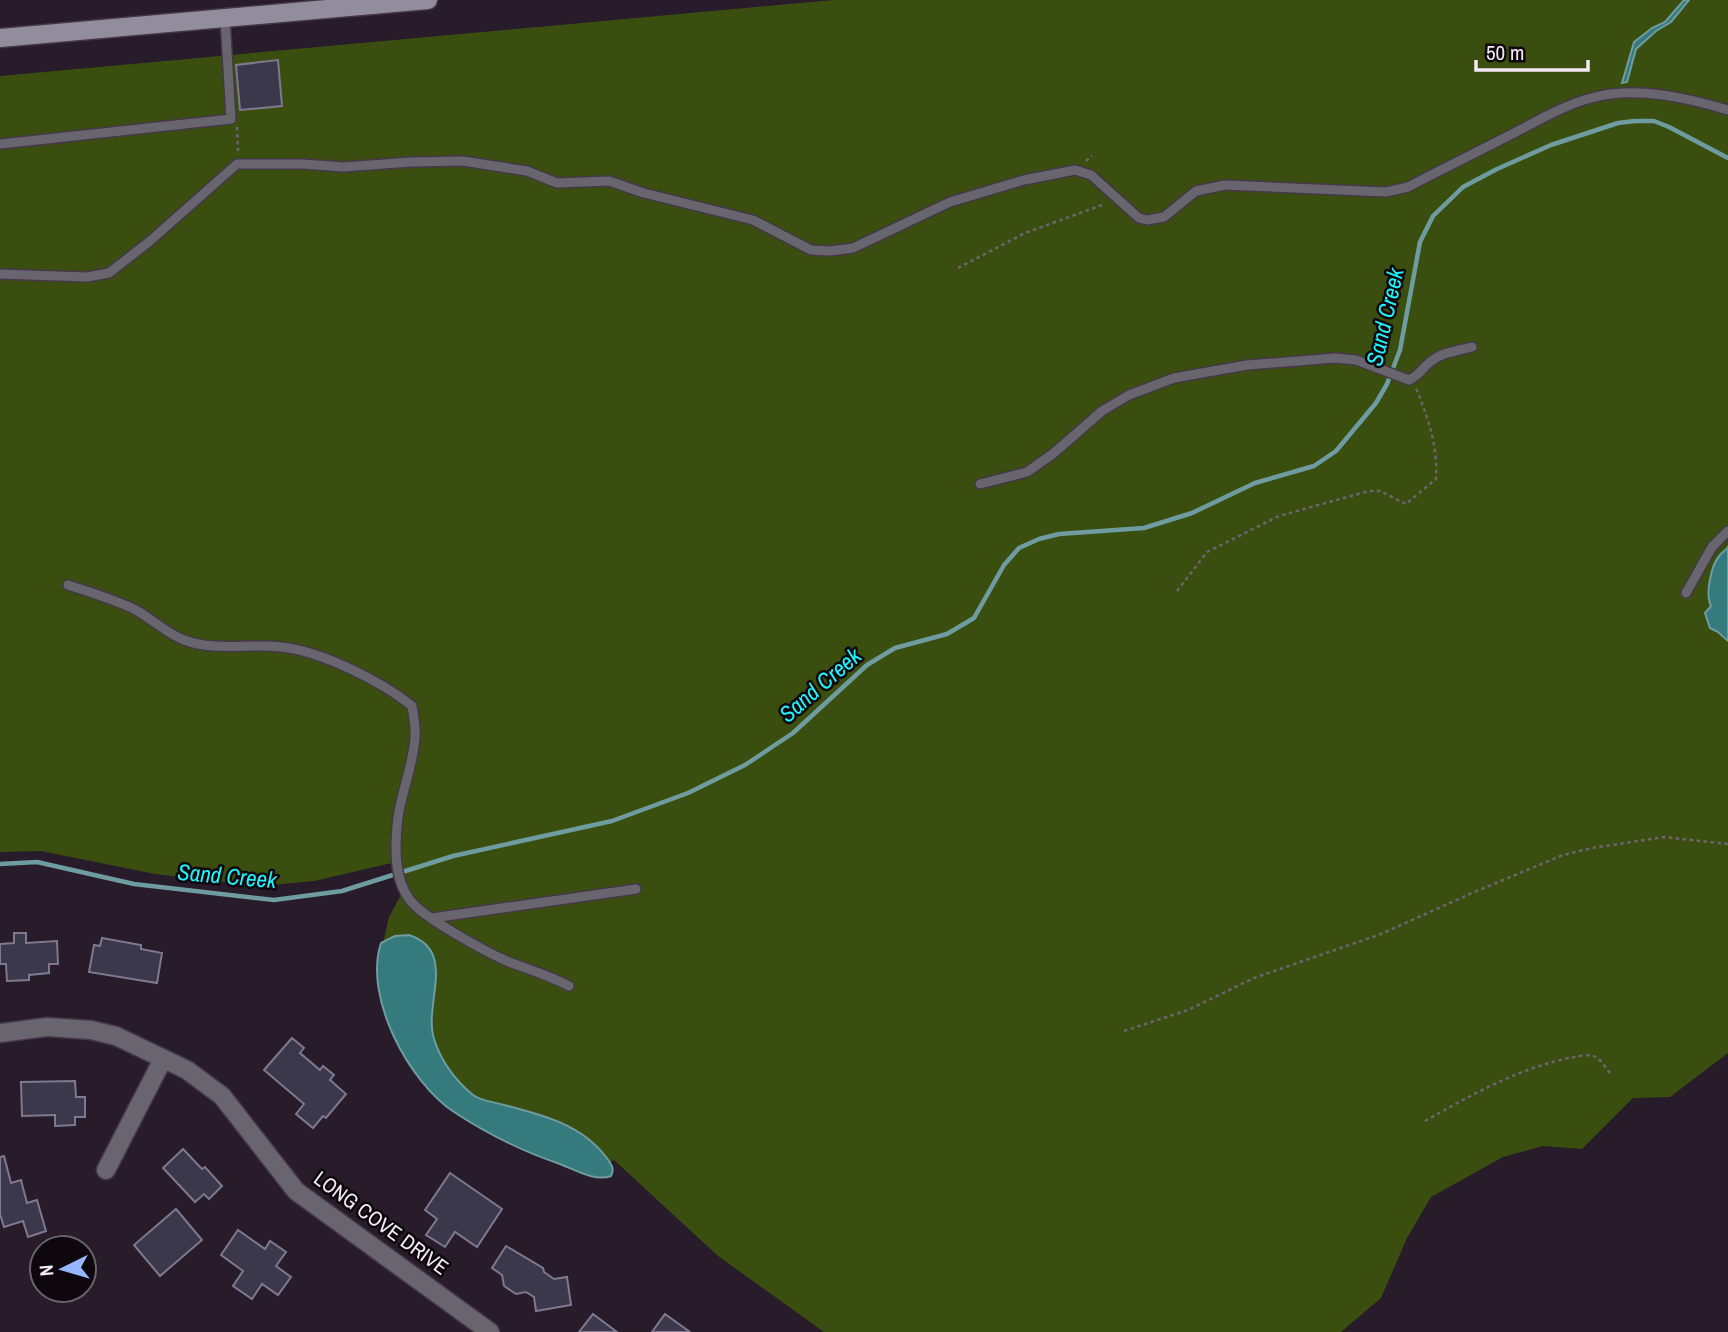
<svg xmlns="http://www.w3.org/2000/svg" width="1728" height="1332" font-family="'Archivo Narrow',sans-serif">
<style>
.green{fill:#3a4f0f}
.water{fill:#357b7e;stroke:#6e9ca1;stroke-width:2}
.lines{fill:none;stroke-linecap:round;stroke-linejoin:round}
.stream{stroke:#6e9ca1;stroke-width:4.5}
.building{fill:#3c384b;stroke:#7e798f;stroke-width:2}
.service-casing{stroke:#443846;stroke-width:12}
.minor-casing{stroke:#443846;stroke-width:21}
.secondary-casing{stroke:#443846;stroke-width:21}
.path{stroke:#6f6370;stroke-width:2.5;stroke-dasharray:3.5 3.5;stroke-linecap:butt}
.service{stroke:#69656f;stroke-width:9}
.minor{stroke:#69656f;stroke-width:18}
.secondary{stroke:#928d9c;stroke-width:18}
.labels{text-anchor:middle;stroke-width:5;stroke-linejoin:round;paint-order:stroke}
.street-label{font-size:21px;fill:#f3eaf4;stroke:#0e080e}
.water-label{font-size:23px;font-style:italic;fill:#1cf5fc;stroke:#0e080e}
</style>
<rect width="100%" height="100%" fill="#281b2a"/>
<path class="green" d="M833,0h895v1053l-58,44 -37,1 -51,51 -39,-3 -40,11 -72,40 -24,41 -26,60 -40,34h-517l-106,-76 -104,-96 -28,16 -115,-58 -92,-157 10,-44 15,-28 -8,-27 -82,19 -54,5 -105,-12 -114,-23 -41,1v-776z"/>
<path class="water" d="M1684,0h5l-18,22 -15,9 -20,18 -9,33 -5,1 12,-41 18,-14 13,-6z
M1728,547v94l-10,-9 -8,-4 -5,-15 6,-7c-6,-12 0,-41 9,-51 2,-3 6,-5 8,-8z
M409,935c49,16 14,69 25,104 7,22 21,41 39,56 8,6 21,7 31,10 38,10 77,19 102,52 5,7 9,11 5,19 -15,6 -36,-6 -51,-12 -36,-12 -74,-31 -106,-52 -45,-30 -91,-115 -73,-169l14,-7z"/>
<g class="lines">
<path class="stream" d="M0,864l37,-2 97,22 140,16 68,-9 111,-35 159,-35 76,-28 57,-28 48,-32 74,-68 28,-17 52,-14 27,-16 30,-53 15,-17 20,-9 20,-5 85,-6 48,-15 63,-30 59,-17 22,-15 40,-48 11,-19 13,-34 20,-108 13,-26 30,-29 34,-18 54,-24 67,-22 17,-2h19l15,6 59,31"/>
</g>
<path class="building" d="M278,60l4,46 -42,4 -4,-45z
M14,933h12v10l31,-2 1,23h-9v9l-20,2v5l-22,1 -1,-17h-6v-20l14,-1z
M102,938l39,7v4l21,4 -5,30 -68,-11 5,-27 6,1z
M292,1038l12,10 -4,5 20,17 3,-4 11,9 -4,5 16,14 -20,24 -3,-2 -10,12 -17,-14 8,-10 -40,-34z
M75,1081l1,16h9v20h-10v8l-20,1v-11l-33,1 -1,-34z
M183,1149l19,20 3,-2 17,19 -13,13 -5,-5 -9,8 -32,-34z
M4,1156l7,27 10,-3 6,23 10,-3 9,31 -18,6 -5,-16 -19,6 -4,-13v-57z
M450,1173l52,36 -25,38 -22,-15 -10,15 -19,-12 11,-16 -12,-9z
M176,1209l26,31 -42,36 -26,-31z
M238,1230l27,19 5,-8 16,11 -10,14 15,11 -13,18 -16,-11 -10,15 -19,-13 10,-15 -22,-16z
M506,1246l37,22 1,4 10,7 13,-2 4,28 -35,6 -2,-14 -8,-5 -10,2 -12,-8 -2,-11 -10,-7z
M593,1314l24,18h-38z
M665,1314l25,18h-38z"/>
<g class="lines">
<g class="service-casing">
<path id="service" d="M0,144l231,-25 -6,-101
M0,274l87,3 22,-4 41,-32 87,-77h66l40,3 68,-5 52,-1 64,10 30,12 52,-2 35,12 109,27 58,30 19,1 23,-3 97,-46 74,-22 51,-10 16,5 48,43 8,2 17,-3 32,-26 29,-6 161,7 22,-5c36,-19 73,-37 110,-56 23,-12 47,-26 73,-33 45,-12 93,-1 137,12
M980,484l47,-12 27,-19 48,-42 27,-16 45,-17 73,-13 88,-7 21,2 53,20c10,-4 13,-12 21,-18 12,-10 27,-11 42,-15
M68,585c22,7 45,14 66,24 17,9 32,24 50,31 32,12 65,3 97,7 40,4 100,34 131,59 2,11 4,22 3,32 -2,27 -13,53 -17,79 -3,26 -5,61 12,83 13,18 78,53 99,62 21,8 40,13 60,24
M1686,593l26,-46 16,-16
M432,918l204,-29"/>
</g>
<g class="minor-casing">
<path id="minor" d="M0,1033l47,-6 44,3 25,6 71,34 35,26 74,95 194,141
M106,1170l57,-111"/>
</g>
<g class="secondary-casing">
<path id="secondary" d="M0,38l428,-38"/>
</g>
<path class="path" d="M237,127l1,24
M1086,161l6,-5
M958,268l67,-35 80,-29
M1177,591l30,-39 72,-36 90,-25h11l26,13 30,-25c2,-33 -8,-61 -20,-91
M1124,1031l64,-21 66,-32 127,-44 91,-41 91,-38 29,-7 72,-11 64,7
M1425,1121c46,-26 92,-52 144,-63 8,-1 19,-5 27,-1 5,3 10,11 14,16"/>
<use href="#service" class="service"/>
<use href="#minor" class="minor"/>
<use href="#secondary" class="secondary"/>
</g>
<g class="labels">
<g class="street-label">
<text transform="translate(381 1223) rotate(36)" y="7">LONG COVE DRIVE</text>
</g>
<g class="water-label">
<text transform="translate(1385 317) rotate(-77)" y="8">Sand Creek</text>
<text transform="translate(820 685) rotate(-41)" y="8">Sand Creek</text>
<text transform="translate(227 876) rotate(5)" y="8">Sand Creek</text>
</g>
</g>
<g transform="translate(63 1269) rotate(265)"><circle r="33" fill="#0e080e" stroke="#6a626a" stroke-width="2"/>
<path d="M0-5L12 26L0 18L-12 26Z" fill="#97b6fd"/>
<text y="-10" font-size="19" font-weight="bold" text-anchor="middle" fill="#f3eaf4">N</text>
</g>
<path d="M1476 60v10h112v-10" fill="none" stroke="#f3eaf4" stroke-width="3.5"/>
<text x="1486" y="60" font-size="21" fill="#f3eaf4" stroke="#0e080e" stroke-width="5" paint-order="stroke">50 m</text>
</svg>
